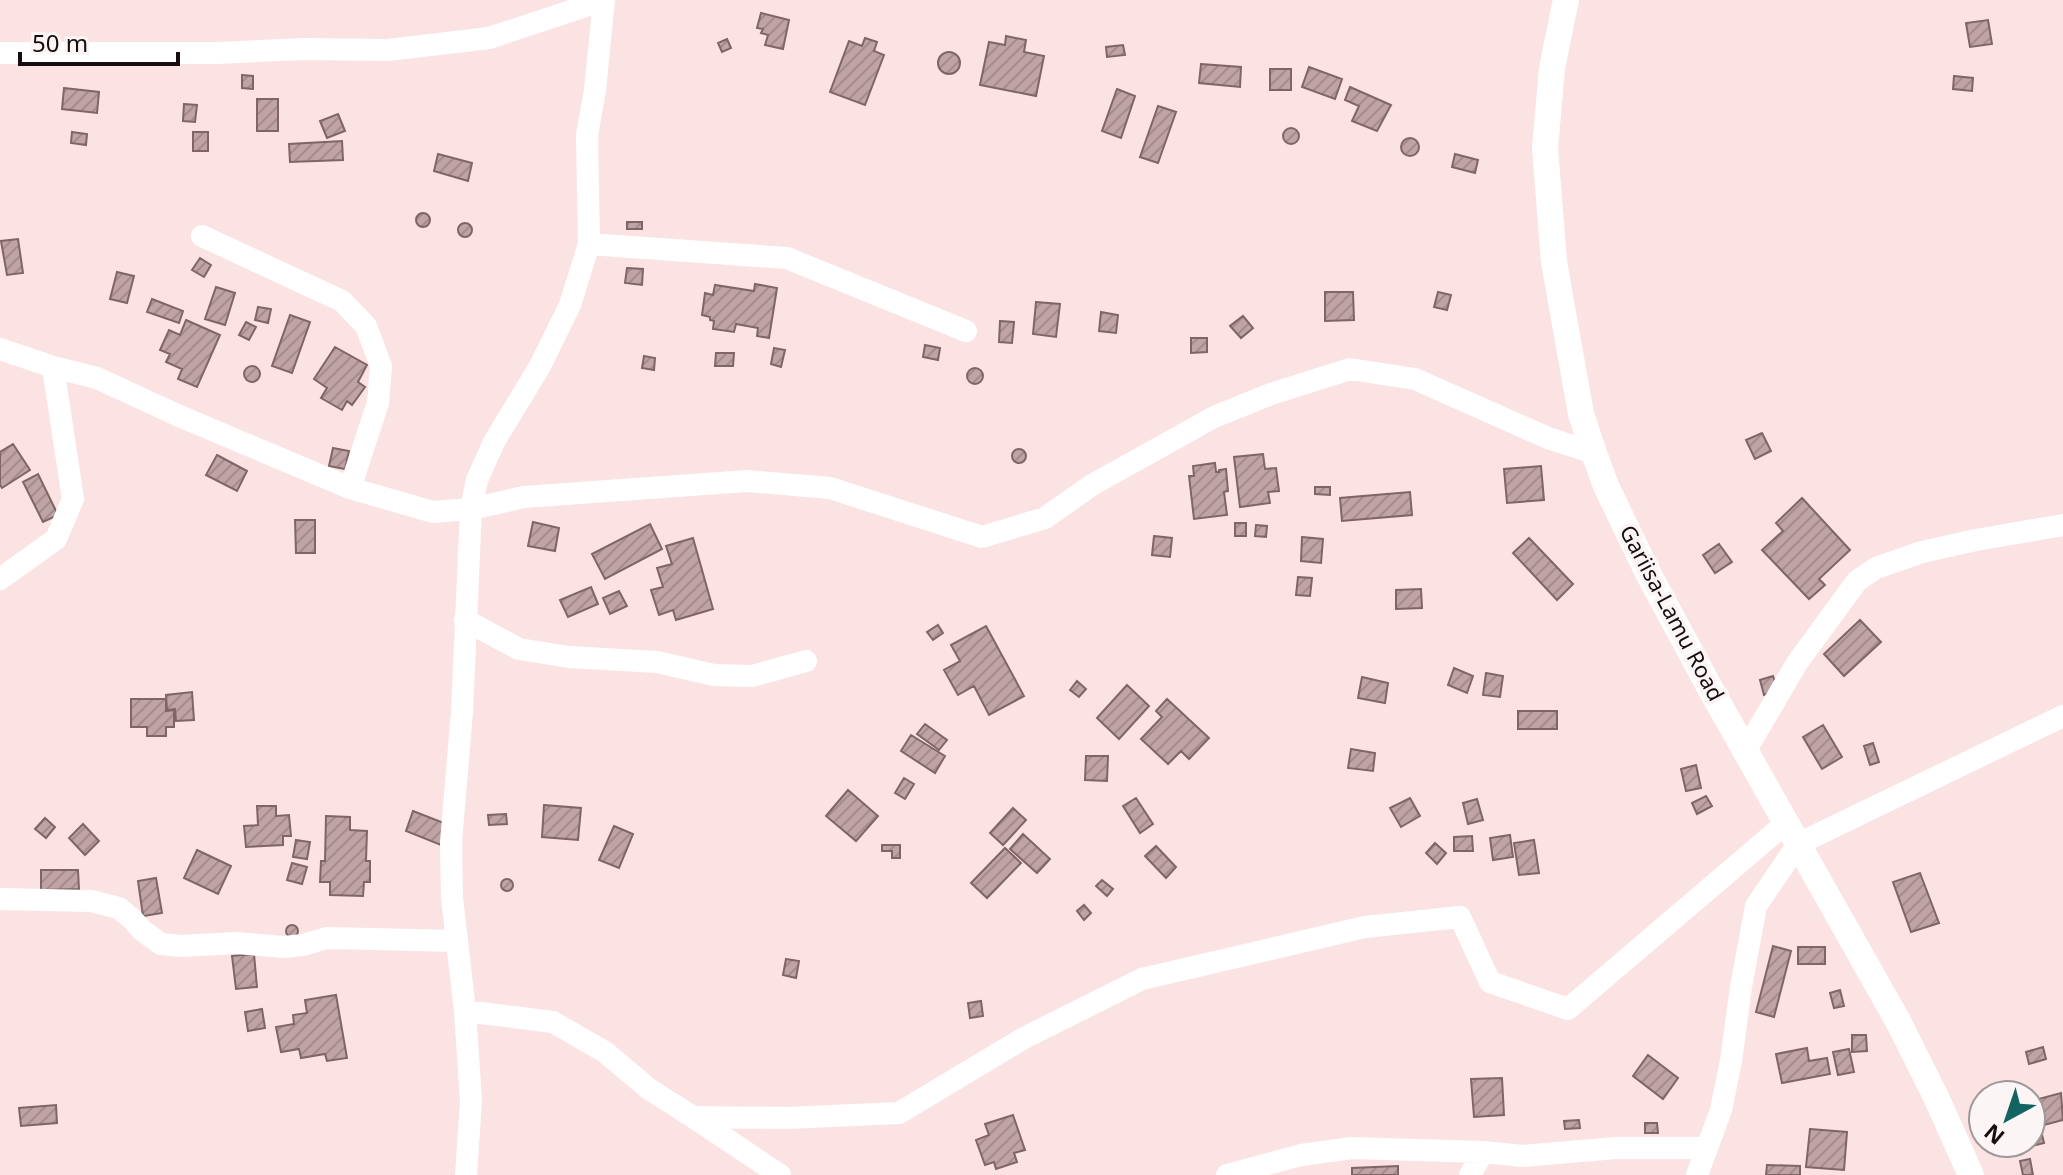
<svg xmlns="http://www.w3.org/2000/svg" width="2063" height="1175" font-family="'Noto Sans',sans-serif">
<style>
.building{fill:url(#building-hatch);stroke:#7f6567;stroke-width:2}
.lines{fill:none;stroke-linecap:round;stroke-linejoin:round}
.minor{stroke:#fff;stroke-width:22}
.tertiary{stroke:#fff;stroke-width:26}
.labels{text-anchor:middle;stroke-width:8;stroke-linejoin:round;paint-order:stroke}
.street-label{font-size:22px;fill:#170d0e;stroke:#fbf5f5}
</style>
<defs>
<pattern id="building-hatch" width="6" height="6" patternUnits="userSpaceOnUse" patternTransform="scale(2)"><rect width="6" height="6" fill="#c0a4a5"/><path d="M-1 1l2-2M0 6l6-6M5 7l2-2" fill="none" stroke="#a48c8d"/></pattern>
</defs>
<rect width="100%" height="100%" fill="#fbe3e4"/>
<path class="building" d="M761,13l28,7 -6,29 -18,-4 3,-10 -7,-2 2,-4 -6,-1z
M1988,20l4,24 -22,3 -4,-24z
M1006,36l20,4 -2,12 20,4 -8,40 -56,-11 9,-43 16,3z
M865,38l12,4 -3,9 10,4 -19,50 -35,-13 19,-51 13,5z
M727,39l4,9 -9,4 -4,-9z
M1123,45l2,10 -18,2 -1,-10z
M938 63a11 11 0 1 1 22 0a11 11 0 1 1-22 0Z
M1201,64l40,3 -1,20 -41,-4z
M1309,67l33,12 -7,20 -33,-12z
M1270,69h21v21h-21z
M242,75l11,1v13l-11,-1z
M1954,76l19,2 -1,13 -19,-2z
M1350,87l41,18 -14,26 -25,-10 7,-15 -14,-6z
M64,88l35,4 -2,21 -35,-4z
M1117,89l18,7 -14,42 -19,-7z
M257,99h21v32h-21z
M184,104l13,1 -2,17 -12,-1z
M1158,106l18,6 -18,51 -18,-6z
M338,114l7,17 -18,7 -7,-17z
M1283 136a8 8 0 1 1 16 0a8 8 0 1 1-16 0Z
M72,132l15,2 -1,11 -15,-2z
M193,132h15v19h-15z
M1401 147a9 9 0 1 1 18 0a9 9 0 1 1-18 0Z
M342,141l1,19 -53,2 -1,-18z
M438,154l34,9 -4,18 -34,-10z
M1455,154l23,6 -3,13 -23,-6z
M416 220a7 7 0 1 1 14 0a7 7 0 1 1-14 0Z
M627,222h15v7h-15z
M458 230a7 7 0 1 1 14 0a7 7 0 1 1-14 0Z
M18,239l5,34 -16,2 -6,-34z
M200,258l11,7 -7,12 -12,-7z
M627,268l16,1 -1,16 -17,-2z
M117,272l17,4 -7,27 -17,-4z
M755,284l22,4 -8,50 -12,-2 1,-8 -22,-4 -2,8 -21,-3 1,-8 -4,-1v-3l-8,-2 3,-22 8,2 2,-10 39,6z
M216,287l19,6 -10,32 -20,-6z
M1325,292h28l1,28 -29,1z
M1438,292l13,3 -4,15 -13,-3z
M152,299l31,12 -4,12 -32,-11z
M1036,302l24,2 -4,33 -23,-3z
M258,307l13,2 -3,14 -13,-3z
M1101,312l17,3 -2,18 -17,-2z
M290,315l20,7 -18,51 -20,-7z
M1243,316l10,12 -12,10 -11,-12z
M186,320l34,15 -23,52 -19,-8 4,-10 -16,-7 4,-8 -10,-4 9,-20 11,5z
M1000,321l14,1 -2,21 -13,-1z
M246,322l10,5 -7,13 -10,-5z
M1191,338h16v14l-16,1z
M925,345l15,3 -2,12 -15,-3z
M335,347l32,18 -9,17 7,5 -13,18 -5,-4 -5,9 -21,-12 6,-10 -13,-9z
M774,348l11,2 -4,17 -10,-3z
M716,353h18l-1,13h-18z
M644,356l11,2 -1,12 -12,-2z
M244 374a8 8 0 1 1 16 0a8 8 0 1 1-16 0Z
M967 376a8 8 0 1 1 16 0a8 8 0 1 1-16 0Z
M1762,433l9,18 -16,8 -9,-19z
M13,444l17,26 -28,18 -2,-3v-33z
M333,448l16,3 -4,18 -16,-3z
M1012 456a7 7 0 1 1 14 0a7 7 0 1 1-14 0Z
M1263,454l2,15 11,-1 3,23 -11,1 2,11 -30,4 -6,-50z
M217,455l30,16 -10,20 -31,-16z
M1215,463l1,9h3v-2l7,-1 2,22 -4,1 3,23 -33,4 -5,-43h5l-1,-10z
M1541,466l3,34 -37,3 -3,-34z
M38,474l20,41 -15,7 -20,-40z
M1315,487h15v8l-15,-1z
M1410,492l2,23 -70,6 -2,-23z
M1802,498l48,52 -31,29 6,6 -16,14 -47,-49 21,-19 -7,-8z
M295,520h20v33h-19z
M533,522l26,6 -4,23 -27,-5z
M1235,523h11v13h-11z
M650,524l12,25 -57,30 -13,-25z
M1256,525l11,1 -1,11 -11,-1z
M1154,536l18,2 -2,19 -18,-2z
M1302,537l21,2 -2,24 -20,-2z
M693,538l20,71 -37,11 -3,-10 -14,5 -8,-25 12,-3 -6,-19 15,-4 -6,-18z
M1529,538l44,46 -16,16 -44,-47z
M1719,544l13,18 -17,11 -12,-18z
M1298,577l14,1 -2,18 -14,-1z
M591,587l7,17 -30,13 -8,-17z
M1421,589l1,19 -26,1v-19z
M619,591l8,15 -17,8 -7,-16z
M1860,620l21,22 -37,34 -20,-22z
M938,625l5,8 -10,7 -6,-8z
M986,626l38,70 -35,19 -15,-29 -16,9 -14,-25 16,-9 -9,-16z
M1454,668l19,8 -6,17 -19,-8z
M1486,673l17,3 -3,21 -17,-2z
M1773,676l5,15 -14,4 -4,-15z
M1362,677l26,6 -3,20 -27,-5z
M1077,681l9,8 -7,8 -9,-7z
M1127,685l22,21 -30,33 -22,-21z
M192,692l2,28 -18,1 -1,-12 -8,1 -1,-15z
M131,699h35v12l8,-1v17h-8v9h-19v-9h-16z
M1167,699l42,39 -20,21 -8,-8 -13,13 -27,-25 21,-22 -6,-6z
M1518,711h39v18h-39z
M925,724l22,16 -8,10 -22,-16z
M1823,725l19,32 -20,12 -19,-32z
M911,735l34,21 -10,17 -34,-22z
M1873,743l6,19 -9,3 -6,-19z
M1351,749l24,4 -2,18 -25,-3z
M1086,756h22l-1,25 -22,-1z
M1696,765l5,23 -15,3 -5,-22z
M904,778l10,6 -9,15 -10,-6z
M848,790l30,26 -22,25 -30,-25z
M1706,796l6,10 -15,8 -5,-11z
M1136,798l17,26 -13,9 -17,-27z
M1410,798l10,18 -19,11 -11,-19z
M1477,799l6,21 -15,4 -5,-21z
M544,805l37,3 -3,32 -36,-3z
M257,806h19v10l13,-1 2,21h-8v9l-37,2 -2,-21 14,-1z
M1013,808l13,12 -23,25 -13,-12z
M413,811l36,14 -8,20 -35,-14z
M506,814l1,10 -18,1 -1,-10z
M326,816l24,1v13l17,1 -1,30h4v21h-6l-1,14 -33,-1v-13h-10l1,-21h4z
M45,818l10,9 -9,11 -11,-9z
M83,824l16,17 -14,14 -16,-17z
M614,826l19,8 -14,34 -20,-8z
M1023,834l27,25 -13,14 -27,-24z
M1510,835l3,22 -20,3 -3,-22z
M1472,836l1,15h-19v-14z
M296,840l14,2 -3,17 -14,-2z
M1534,840l5,33 -20,2 -5,-32z
M1435,843l11,10 -9,11 -11,-11z
M882,845h18v13h-8v-7h-10z
M1156,846l20,21 -10,11 -21,-22z
M1005,848l16,15 -34,35 -16,-15z
M197,850l34,16 -13,28 -34,-16z
M292,863l15,4 -5,17 -15,-4z
M41,870h37l1,19 -38,1z
M1920,873l19,50 -28,9 -18,-50z
M156,878l6,35 -19,3 -5,-35z
M501 885a6 6 0 1 1 12 0a6 6 0 1 1-12 0Z
M1102,880l11,9 -6,7 -11,-10z
M1084,905l7,8 -7,7 -7,-9z
M286 931a6 6 0 1 1 12 0a6 6 0 1 1-12 0Z
M1773,946l18,5 -17,66 -18,-5z
M1798,947h27v17h-27z
M254,954l3,33 -21,2 -4,-33z
M786,959l13,2 -3,17 -13,-3z
M1840,990l4,16 -10,2 -4,-15z
M336,995l11,63 -20,3 -2,-7 -24,4 -2,-9 -18,3 -5,-25 18,-3 -1,-9 14,-2 -2,-13z
M981,1001l2,15 -13,2 -2,-15z
M262,1009l3,19 -17,3 -3,-19z
M1852,1035h14l1,16 -15,1z
M2043,1047l3,12 -17,5 -3,-12z
M1807,1048l2,13 18,-3 3,16 -48,9 -6,-29z
M1849,1049l5,23 -16,3 -5,-23z
M1648,1055l30,23 -15,21 -30,-23z
M1502,1078l2,37 -30,2 -3,-38z
M2061,1093l2,27 -23,6 4,17 -33,8 -2,-8h22v-42z
M56,1105l1,18 -36,3 -2,-18z
M1013,1115l12,35 -11,3 3,9 -21,7 -2,-7 -9,3 -9,-25 13,-5 -4,-11z
M1579,1120l1,8 -15,1 -1,-8z
M1645,1123h12l1,10h-13z
M1810,1129l37,3 -3,38 -38,-3z
M2030,1159l3,16h-10l-3,-14z
M1767,1165l33,1v9h-34z
M1398,1166v9h-46v-7z"/>
<g class="lines">
<path class="minor" d="M0,53h217l85,-4 86,1 101,-12 115,-38
M202,236l140,65 24,25 15,40 -3,37 -28,85
M589,244l198,14 179,73
M0,349l53,18 44,11 80,37 173,73 83,24 38,-3 53,-12 223,-16 83,7 152,49 63,-19 47,-33 122,-68 57,-23 79,-25 65,10 133,59 46,15
M0,579l56,-40 17,-40 -20,-132
M465,620l54,29 50,8 88,5 57,13 38,1 54,-15
M1746,750l51,-87 60,-82 19,-13 46,-16 54,-12 87,-15
M0,899l91,2 28,7 13,11 11,12 18,13 20,2 56,-3 46,4 20,-2 24,-7 129,3
M465,1011l88,11 52,30 44,37 44,28 94,1 112,-5 125,-75 118,-59 223,-52 95,-10 30,65 78,27 218,-186
M693,1117l87,58
M466,1175l5,-74 -6,-90 -13,-113 -1,-56 11,-130 9,-203 6,-29 17,-38 46,-76 30,-61 19,-61 -2,-109 8,-45 9,-90
M1227,1175l74,-20 51,-7 131,4 40,4 93,-8h91
M1470,1175l13,-23
M1697,1175l24,-65 10,-49 10,-74 15,-81 42,-62 265,-128"/>
<path class="tertiary" d="M1566,0l-14,68 -7,80 9,114 27,152 13,39 12,33 42,87 63,117 188,333 37,74 35,78"/>
</g>
<g class="labels">
<g class="street-label">
<text transform="translate(1672 613) rotate(62)" y="8">Gariisa-Lamu Road</text>
</g>
</g>
<g transform="translate(2007 1119) rotate(220)"><circle r="38" fill="#fbf5f5" stroke="#a09899" stroke-width="2"/>
<path d="M0-6L14 30L0 20L-14 30Z" fill="#136363"/>
<text y="-12" font-size="22" font-weight="bold" text-anchor="middle" fill="#170d0e">N</text>
</g>
<path d="M20 52v12h158v-12" fill="none" stroke="#170d0e" stroke-width="4"/>
<text x="32" y="52" font-size="24" fill="#170d0e" stroke="#fbf5f5" stroke-width="6" paint-order="stroke">50 m</text>
</svg>
